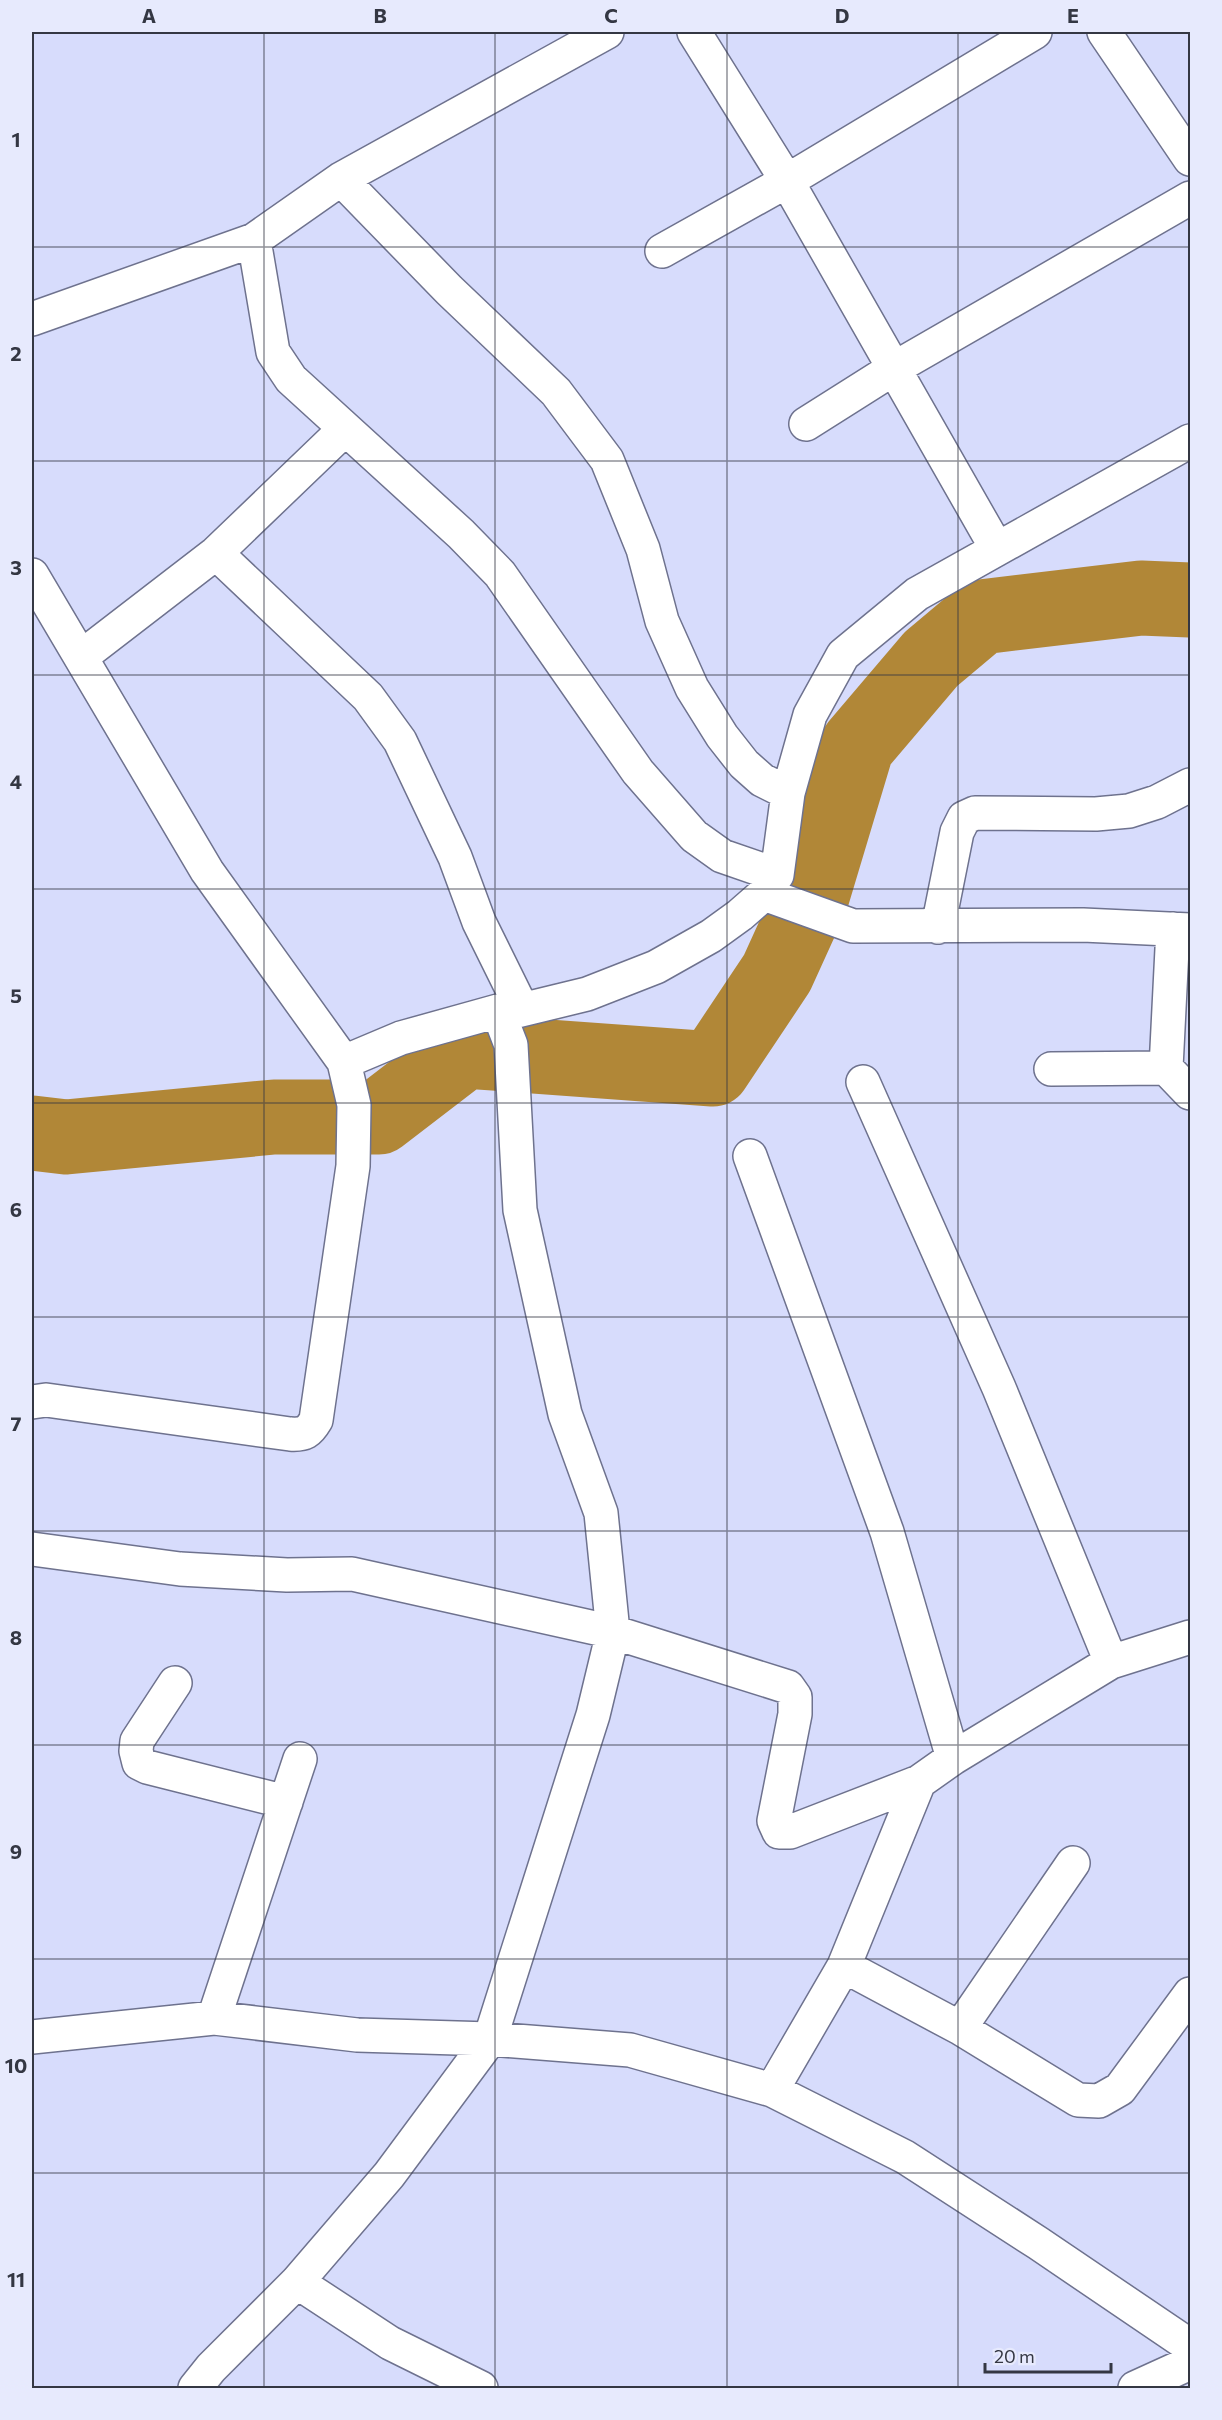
<svg xmlns="http://www.w3.org/2000/svg" width="1222" height="2420" font-family="Commissioner,sans-serif">
<style>
.lines{fill:none;stroke-linecap:round;stroke-linejoin:round}
.river{stroke:#b18737;stroke-width:75}
.minor-casing{stroke:#6e728e;stroke-width:36}
.minor{stroke:#fff;stroke-width:33}
.grid{fill:none;stroke:#343743;stroke-width:1.5;stroke-opacity:0.55}
.neatline{fill:none;stroke:#343743;stroke-width:2}
.grid-label{font-size:20px;text-anchor:middle;font-weight:bold;fill:#343743}
</style>
<rect width="100%" height="100%" fill="#d7dcfc"/>
<g class="lines">
<path class="river" d="M32,1133l34,4 208,-20h105l86,-66 248,18 64,-96 35,-77 45,-150 74,-87 50,-42 160,-19 49,2"/>
<g class="minor-casing">
<path id="minor" d="M694,32l93,149 210,368
M1104,32l86,127
M341,179l108,111 107,102 51,68 36,89 19,72 30,67 30,48 22,28 18,16 26,13
M254,240l19,112 18,27 170,155 39,40 138,198 56,64 28,20 55,19
M662,251l125,-70 248,-149
M32,319l222,-79 87,-61 266,-147
M806,424l87,-55 297,-171
M216,553l152,144 32,44 55,116 24,65 43,87
M32,575l175,296 137,191 10,43 -1,61 -37,254c-7,12 -11,15 -26,14l-244,-34 -14,2
M81,657l135,-104 129,-124
M764,894l89,32 230,-1 107,5
M938,927l19,-95 7,-14 11,-5 121,1 33,-3 28,-9 33,-17
M1173,929l-7,139 24,25
M344,1062l57,-24 97,-27 15,1 74,-18 69,-27 55,-31 29,-21 24,-21 13,-19 11,-82 22,-78 33,-60 74,-61 273,-153
M1051,1069l115,-1
M863,1082l136,306 112,274
M750,1156l137,376 66,226
M32,1549l148,20 107,6 65,-1 261,58 175,55 7,10v17l-21,107 5,11h11l129,-50
M1190,1637l-79,25 -158,96 -34,24 -75,184 -72,124 133,67 133,86 152,103
M175,1683l-38,58 -1,10 3,12 8,4 139,35
M300,1759l-86,259 143,17 133,4 140,11 142,40
M844,1966l116,62 118,72 21,1 21,-12 70,-95
M960,2028l113,-165
M32,2037l182,-19
M297,2282l93,61 91,45
M195,2388l16,-20 86,-86 92,-107 101,-136 103,-324 20,-83 -12,-119 -36,-99 -45,-204 -9,-165 -13,-34
M1135,2388l55,-25"/>
</g>
<use href="#minor" class="minor"/>
</g>
<path class="grid" d="M264,32v2356M495,32v2356M727,32v2356M958,32v2356M32,247h1158M32,461h1158M32,675h1158M32,889h1158M32,1103h1158M32,1317h1158M32,1531h1158M32,1745h1158M32,1959h1158M32,2173h1158"/>
<rect width="1222" height="2420" fill="none" stroke="#e7eafd" stroke-width="66"/>
<path d="M985 2363v9h126v-9" fill="none" stroke="#343743" stroke-width="3"/>
<text x="994" y="2363" font-size="18" fill="#343743" stroke="#e7eafd" stroke-width="4.5" paint-order="stroke">20 m</text>
<rect x="33" y="33" width="1156" height="2354" class="neatline"/>
<g class="grid-label">
<text x="149" y="23">A</text>
<text x="380" y="23">B</text>
<text x="611" y="23">C</text>
<text x="842" y="23">D</text>
<text x="1073" y="23">E</text>
<text x="16" y="147">1</text>
<text x="16" y="361">2</text>
<text x="16" y="575">3</text>
<text x="16" y="789">4</text>
<text x="16" y="1003">5</text>
<text x="16" y="1217">6</text>
<text x="16" y="1431">7</text>
<text x="16" y="1645">8</text>
<text x="16" y="1859">9</text>
<text x="16" y="2073">10</text>
<text x="16" y="2287">11</text>
</g>
</svg>
